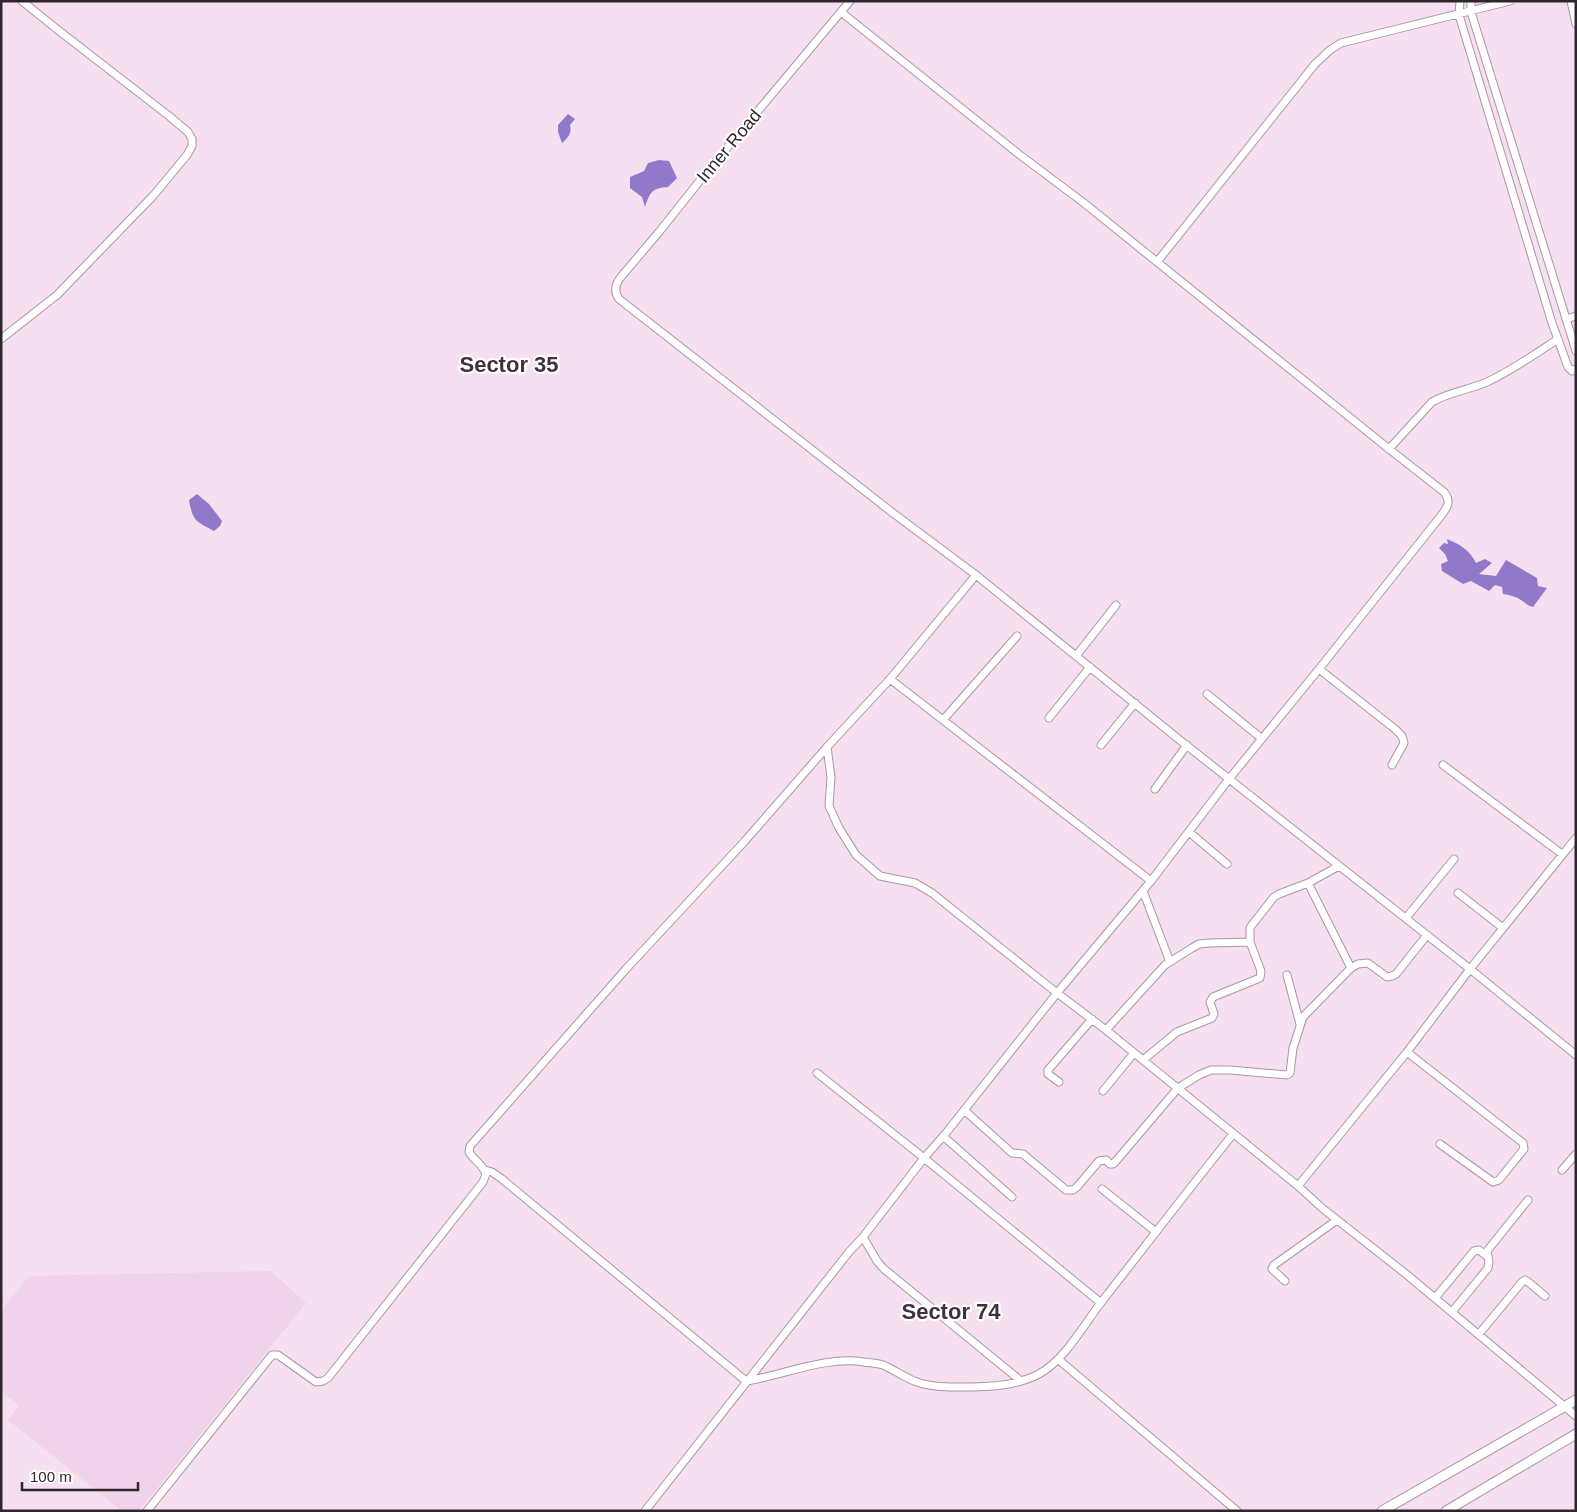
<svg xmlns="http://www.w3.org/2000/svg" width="1577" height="1512" font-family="Helvetica,sans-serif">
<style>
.built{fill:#f0d3ea}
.water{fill:#9079c8}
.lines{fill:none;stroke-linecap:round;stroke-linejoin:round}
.minor-casing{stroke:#aa95a6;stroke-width:9}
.tertiary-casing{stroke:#aa95a6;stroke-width:11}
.minor{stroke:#fff;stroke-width:7}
.tertiary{stroke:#fff;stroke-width:9}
.labels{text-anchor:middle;stroke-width:4.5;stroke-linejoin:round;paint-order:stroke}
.street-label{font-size:18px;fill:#2e262d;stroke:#fff}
.district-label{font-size:22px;font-weight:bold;fill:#41303e;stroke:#fff}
</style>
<rect width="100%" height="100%" fill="#f5dff0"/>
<path class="built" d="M271,1271l35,32 -167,208h-17l-114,-91 11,-15 -18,-14v-81l28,-34z"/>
<path class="water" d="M568,114l7,5 -5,6c2,8 -2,13 -8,18l-4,-11v-7z
M659,160l10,1 8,17 -9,9c-16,1 -18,5 -23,20l-3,-10 -12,-9v-11l14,-6 4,-8z
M197,494l12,10 13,17 -2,5 -6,5c-18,-10 -21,-9 -25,-31z
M1447,539c12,5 23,11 29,24l9,-4 7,4 -13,11 17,2 10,-16 31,18 1,8 9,2 -14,19c-6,-1 -7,-4 -12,-7 -6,-4 -12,-5 -18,-6l-1,-7 -7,-2 -6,6 -18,-10 -8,3 -21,-13 -1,-7 7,-3 -3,-7 -6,-6 5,-5 4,1z"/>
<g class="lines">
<g class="minor-casing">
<path id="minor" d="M850,1l-144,172 -47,59 -39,46c-5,7 -6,14 -1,21l274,214 83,62 205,166 289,228 106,86
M1460,1l-1,14 93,308 16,44 4,4 4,-2
M1471,1v11l105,339
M1571,1l5,23
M1157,262l158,-198 15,-14 11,-7 169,-42
M1566,319l10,-3
M1,339l56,-44 96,-99 34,-41 5,-9v-7l-4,-7 -19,-16 -111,-86 -36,-29
M1389,449l43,-47c17,-10 37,-12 55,-20 26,-12 48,-28 71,-43
M1076,656l40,-51
M1319,669l76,60 7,7 2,7 -12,22
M890,679l261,202
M1207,694l54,44
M1049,718l41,-51
M943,720l74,-84
M1101,745l34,-42
M827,747l4,30 -2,29 10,22 17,27 24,21 35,7 17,10 125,100 49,37 192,156 24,22 84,66 170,142
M1443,765l119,89
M1155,789l32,-44
M1189,832l38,32
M1308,883l43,85
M1143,891l27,71
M1458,893l45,35
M1406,918l48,-59
M1287,975l13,49
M1106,1030l59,-65 27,-17 7,-4 11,-1 40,-1v-14l2,-3 22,-28 5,-3 29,-11 31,-17
M1407,1052l116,91 1,6 -25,31 -6,2 -53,-38
M1143,1060l34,-28 35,-14 2,-4 -4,-12 3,-5 47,-19 1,-7 -11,-29
M817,1073l107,85 177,145
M1059,1082l-11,-8v-4l44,-51
M1103,1091l31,-38
M964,1110l48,43 11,1 43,36h7l4,-3 22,-26 7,-1 4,4h3l3,-3 62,-73 21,-13 12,-5h19l57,5 3,-2 3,-25 10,-31 48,-49 7,-4 10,-1 19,14 5,-1 4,-2 31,-39
M943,1136l69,61
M485,1170l7,2 10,7 244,202c38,-6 79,-25 118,-19 6,1 13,1 19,3 12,5 22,13 34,17 17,6 38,5 56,5 21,0 47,-3 66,-13 27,-15 45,-50 64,-74 43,-55 86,-111 130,-166
M1562,1170l14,-16
M1298,1186l109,-134 63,-83 106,-131
M1102,1189l54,43
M863,1237l14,24 7,8 137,112
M1285,1281l-13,-12 2,-4 63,-45
M1435,1298l39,-47 5,-1 9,7
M1452,1312l36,-44 1,-6 -2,-11 41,-51
M1479,1334l43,-52 3,-2 2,1 18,15
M1059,1360l178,151
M147,1511l125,-156h6l38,27 7,-1 5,-3 155,-196 3,-8c-4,-11 -12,-13 -17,-22l1,-6 156,-177 118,-127 83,-95 63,-68 86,-104
M645,1511l204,-259 14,-15 61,-79 22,-25 111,-140 94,-112 78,-102 90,-110 121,-152c7,-9 12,-15 4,-25l-55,-43 -305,-246 -64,-48 -179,-143"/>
</g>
<g class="tertiary-casing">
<path id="tertiary" d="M1382,1511l194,-111
M1446,1511l130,-77"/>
</g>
<use href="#minor" class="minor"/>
<use href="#tertiary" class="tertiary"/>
</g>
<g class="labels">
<g class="street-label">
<text transform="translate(729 146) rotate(-50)" y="6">Inner Road</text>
</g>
<g class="district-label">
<text x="509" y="372">Sector 35</text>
<text x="951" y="1319">Sector 74</text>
</g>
</g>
<rect width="1577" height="1512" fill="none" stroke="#2e262d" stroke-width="5"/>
<path d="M22 1482v8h116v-8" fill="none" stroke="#2e262d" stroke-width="2.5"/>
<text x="30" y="1482" font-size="15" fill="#2e262d" stroke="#ffffff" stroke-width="4" paint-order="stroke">100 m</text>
</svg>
